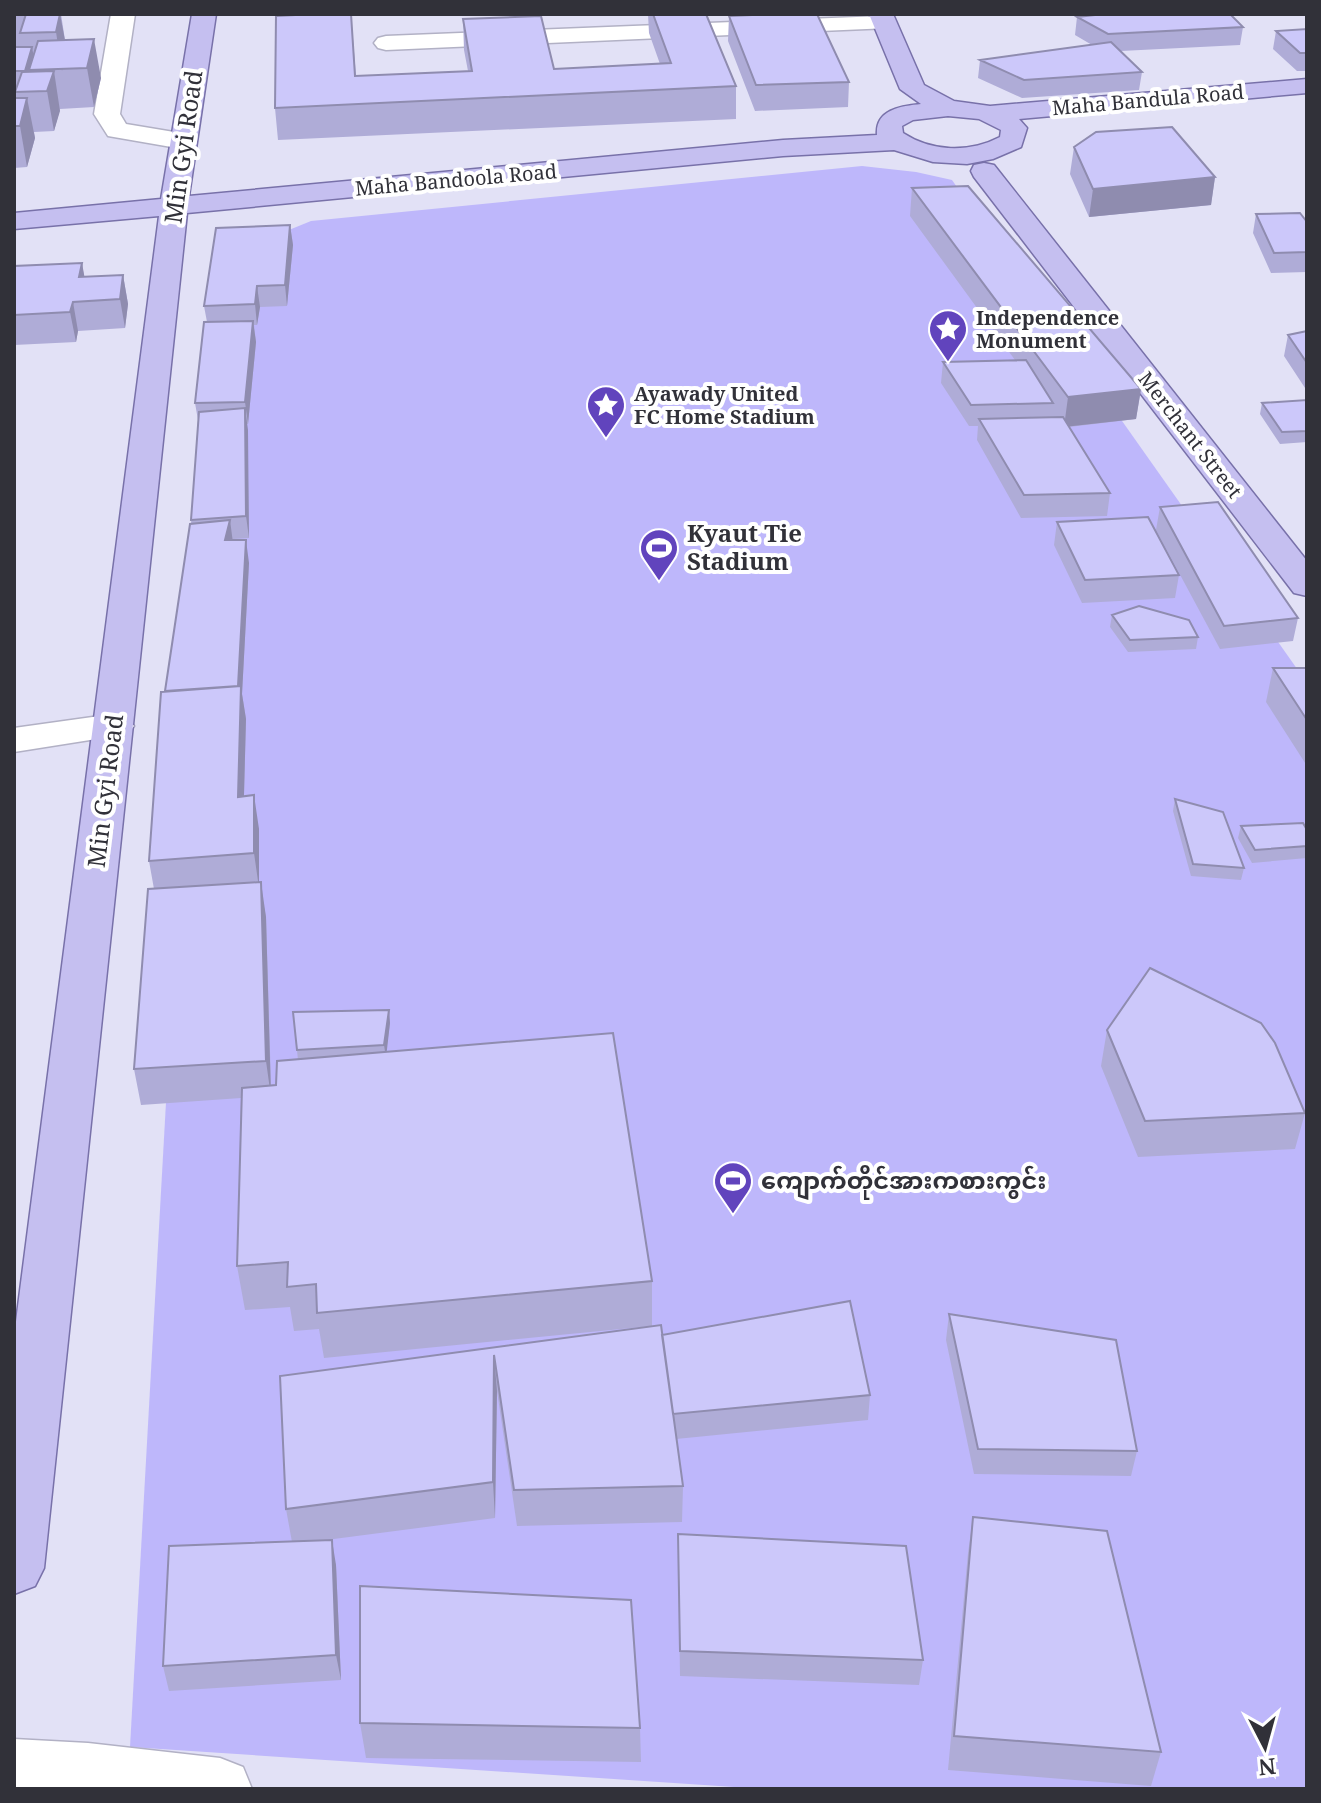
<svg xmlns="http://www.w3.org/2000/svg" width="1321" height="1803" font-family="'Noto Serif','Noto Sans Myanmar',serif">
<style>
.green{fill:#beb7fb}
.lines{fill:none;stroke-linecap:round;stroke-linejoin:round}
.minor-casing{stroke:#b2b1c5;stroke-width:3}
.major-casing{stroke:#7871a9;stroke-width:3}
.minor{fill:#fff;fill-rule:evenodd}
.major{fill:#c5bff0;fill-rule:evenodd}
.wall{fill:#afacd7}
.shaded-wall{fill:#8f8caf}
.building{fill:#ccc8fa;stroke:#8f8caf;stroke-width:2}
.labels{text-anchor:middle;stroke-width:8;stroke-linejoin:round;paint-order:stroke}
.far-street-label{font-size:20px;fill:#313139;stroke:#fff}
.far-poi-label{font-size:20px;font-weight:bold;fill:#313139;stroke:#fff;text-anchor:start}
.street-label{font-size:24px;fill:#313139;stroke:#fff}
.poi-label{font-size:24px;font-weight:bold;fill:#313139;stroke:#fff;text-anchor:start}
</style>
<rect width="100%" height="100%" fill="#e2e1f6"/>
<path class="green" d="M862,166l54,6 36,8 355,503v1106h-542l-635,-42 83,-1486 98,-40z"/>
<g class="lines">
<g class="minor-casing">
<path id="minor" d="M111,14h24l-15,100 6,10 66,11 4,6 -4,6 -9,2 -75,-13 -14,-22z
M882,16l8,2 4,5 -4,5 -504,22 -8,-2 -4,-5 4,-5 8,-2z
M114,714l14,4 6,8 -6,8 -114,18v-24z
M14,1739l74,4 132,15 23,9 9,22h-238z"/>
</g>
<g class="major-casing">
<path id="major" d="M192,14h24l-27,182 594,-56 94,-5c-2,-25 23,-29 44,-31l-21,-15 -31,-75h24l31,71 30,16 36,5 317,-27v14l-288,26 8,9 -6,19 -28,12 -26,5 -34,-2 -39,-12 -111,6 -596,57 -143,1355 -9,18 -21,8v-257l145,-1121 -145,13v-16l147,-14zM948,116l31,3 22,11 -1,7c-31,16 -68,15 -97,-4l-1,-7 11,-6z
M984,163l10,2 313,396v35l-13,-3 -320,-416 -3,-6 3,-6z"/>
</g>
<use href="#minor" class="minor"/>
<use href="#major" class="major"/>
</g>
<path class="wall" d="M14,14h47l4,26 36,38 -7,29 -34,2 -6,22 -20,1 1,6 -8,29 -13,1z
M351,14l5,62 112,-5 -4,-21 -1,-31 91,50 106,-5 -11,-31 -1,-19h58l30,72v33l-458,21 -3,-32z
M729,16l120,66 -1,25 -93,4 -27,-70z
M1077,17l166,10 -3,18 -119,6 21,21 -3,18 -117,8 -44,-20 2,-18 112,-15 -17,-10z
M1307,29v42h-10l-24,-22 3,-18z
M1074,147l141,30 -4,28 -122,12 -19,-43z
M912,188l229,201 -5,30 -67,8 41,66 -3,23 -86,2 -44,-78 1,-14h-9l-28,-43 2,-21 72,-2 -105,-144z
M1307,208v64l-36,1 -18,-40 3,-19 49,6z
M290,225l3,20 -6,61 -27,1 -3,18h-3l2,17 -8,82h-1l2,114 -16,1 16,24 -7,131 4,25 -2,77 15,33v53l7,35 5,168h5l22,-25 -5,-48 96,-2 1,13 -4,29 266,229v45l-328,32 -5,-29 -25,2 -4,-24 -45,3 -8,-44 4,-168 -100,7 -7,-36 20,-180 -5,-28 16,-169 26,-168 7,-104 -3,-17 12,-81 -3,-16z
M82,263l2,14 39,-2 5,29 -3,24 -47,3 -2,11 -62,3v-79z
M1307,331v60l-23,-35 4,-21z
M1307,400v42l-27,2 -20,-30 2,-11z
M1160,507l138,111 -5,23 -73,8 -64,-119z
M1057,522l122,53 -4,23 -93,5 -28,-58z
M1112,615l86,22 -2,12 -68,3 -18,-25z
M1273,668h34v98l-41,-64z
M1175,799l69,69 -3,12 -50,-4 -18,-65z
M1241,826l66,4v28l-55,5 -14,-25z
M1107,1030l198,83 -10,36 -157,8 -37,-91z
M949,1314l188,137 -6,25 -157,-2 -28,-134z
M662,1335l208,60 -2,25 -192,19 7,47 -1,36 -165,4 -20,-135 -2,127 -169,22 10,25 5,115 -172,11 -6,-25 129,-124 -6,-33 -6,-133z
M973,1517l188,235 -10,34 -203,-16 20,-217z
M678,1534l245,126 -4,25 -239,-9z
M360,1723l280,5 1,34 -275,-4z"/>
<path class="shaded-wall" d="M60,14l7,37 -5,20 -6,-39z
M94,39l7,39 -7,29 -7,-39z
M32,47l4,22 -7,1 4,21 -8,-20z
M54,71l6,40 -6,20 -7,-40z
M27,98l8,40 -8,29 -7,-41z
M1215,177l-4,28 -122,12 4,-28z
M290,225l3,20 -6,61 -2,-21z
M82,263l5,28 -8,-14z
M123,275l5,29 -3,24 -5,-29z
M257,286l3,21 -3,18 -2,-21z
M73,302l5,29 -2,11 -6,-30z
M253,321l3,21 -8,82 -3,-22z
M1141,389l-5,30 -72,8 4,-30z
M245,408l3,22 1,108 -3,-22z
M230,520l3,23 -8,-3z
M246,540l3,23 -7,131 4,25 -3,112 -5,-34v-111z
M254,795l5,34v59l-5,-35z
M261,882l5,35 5,180 -5,-36z
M389,1010l1,13 -4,35 -2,-13z
M494,1355l3,36 -2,127 -2,-36z
M332,1540l4,25 5,115 -5,-25z"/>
<path class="building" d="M26,14h34l-4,18 -36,1z
M315,14h36l4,62 117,-5 -9,-52 78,-3 13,53 117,-6 -18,-49h53l30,72 -461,22 1,-92z
M778,14h39l32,68 -93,3 -27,-69z
M1104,14h126l13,13 -135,7 -31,-17z
M1307,29v24h-7l-24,-22z
M94,39l-7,29 -58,2 9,-29z
M1111,42l31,30 -118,8 -44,-20z
M14,47h18l-7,24h-11z
M54,71l-7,20 -32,1 7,-20z
M14,98h13l-7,28h-6z
M1172,127l43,50 -122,12 -19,-42 22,-15z
M968,186l173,203 -73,8 -156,-209z
M1300,213l7,9v30l-33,1 -18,-39z
M290,225l-5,60 -28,1 -2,18 -51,2 12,-78z
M82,263l-3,14 44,-2 -3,24 -47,3 -3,10 -56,3v-49z
M253,321l-8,81 -50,1 9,-81z
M1307,331v32l-19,-28z
M1026,360l27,43 -82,2 -28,-43z
M1307,400v31l-25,1 -20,-29z
M245,408l1,108 -55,4 8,-108z
M1063,417l47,76 -86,2 -45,-76z
M1218,502l80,116 -74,8 -64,-119z
M1148,517l31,58 -94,5 -28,-58z
M230,520l-5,20h21l-8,146 -73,5 25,-167z
M1139,606l50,14 9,17 -68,3 -18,-25z
M1273,668h34v52z
M241,686l-3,111 16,-2v58l-105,8 12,-169z
M1175,799l48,13 21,56 -51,-4z
M1303,823l4,7v16l-52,4 -14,-24z
M261,882l5,179 -132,8 14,-180z
M1150,968l111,55 14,20 30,70 -160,8 -38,-91z
M389,1010l-5,35 -87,5 -4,-38z
M613,1033l39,248 -335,32 -1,-29 -29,3 1,-25 -51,4 5,-178 34,-3 1,-24z
M850,1301l20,94 -197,19 -11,-79z
M949,1314l167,26 21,111 -159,-2z
M661,1325l22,161 -169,4 -20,-135 -1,127 -207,27 -6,-133z
M973,1517l134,14 54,221 -207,-16z
M678,1534l228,12 17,114 -243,-9z
M332,1540l4,115 -173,11 6,-120z
M360,1586l271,14 9,128 -280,-5z"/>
<defs>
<g id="sight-pin" transform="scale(2)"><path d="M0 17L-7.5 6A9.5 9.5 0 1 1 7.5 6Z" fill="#6144bd" stroke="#fff"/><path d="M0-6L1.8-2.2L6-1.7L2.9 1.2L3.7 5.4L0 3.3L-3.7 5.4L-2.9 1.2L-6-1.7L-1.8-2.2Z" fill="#fff"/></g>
<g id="stadium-pin" transform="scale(2)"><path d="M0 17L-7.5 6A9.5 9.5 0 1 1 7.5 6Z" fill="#6144bd" stroke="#fff"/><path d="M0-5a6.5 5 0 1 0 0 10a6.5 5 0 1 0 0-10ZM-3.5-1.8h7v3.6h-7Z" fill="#fff"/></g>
</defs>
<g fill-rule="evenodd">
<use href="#sight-pin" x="948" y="329"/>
<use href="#sight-pin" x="606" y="405"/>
<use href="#stadium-pin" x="659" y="548"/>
<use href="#stadium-pin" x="733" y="1181"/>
</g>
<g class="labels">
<g class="far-street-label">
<text transform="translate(1148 100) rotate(-5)" y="7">Maha Bandula Road</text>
<text transform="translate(456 180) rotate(-5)" y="7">Maha Bandoola Road</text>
<text transform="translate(1190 435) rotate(52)" y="7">Merchant Street</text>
</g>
<g class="far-poi-label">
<text x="976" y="325">Independence<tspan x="976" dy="23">Monument</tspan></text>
<text x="634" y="401">Ayawady United<tspan x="634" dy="23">FC Home Stadium</tspan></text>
</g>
<g class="street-label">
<text transform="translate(184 147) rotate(-82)" y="8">Min Gyi Road</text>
<text transform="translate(106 791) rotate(-83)" y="8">Min Gyi Road</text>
</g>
<g class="poi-label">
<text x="687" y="542">Kyaut Tie<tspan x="687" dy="28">Stadium</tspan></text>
<text x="761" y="1189">ကျောက်တိုင်အားကစားကွင်း</text>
</g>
</g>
<rect width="1321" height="1803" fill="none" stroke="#313139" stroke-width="32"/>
<g transform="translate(1265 1747) rotate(174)" stroke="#ffffff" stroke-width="6" paint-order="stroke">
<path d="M0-6L14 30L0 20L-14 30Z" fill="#313139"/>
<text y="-12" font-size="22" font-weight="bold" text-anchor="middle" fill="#313139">N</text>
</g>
</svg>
